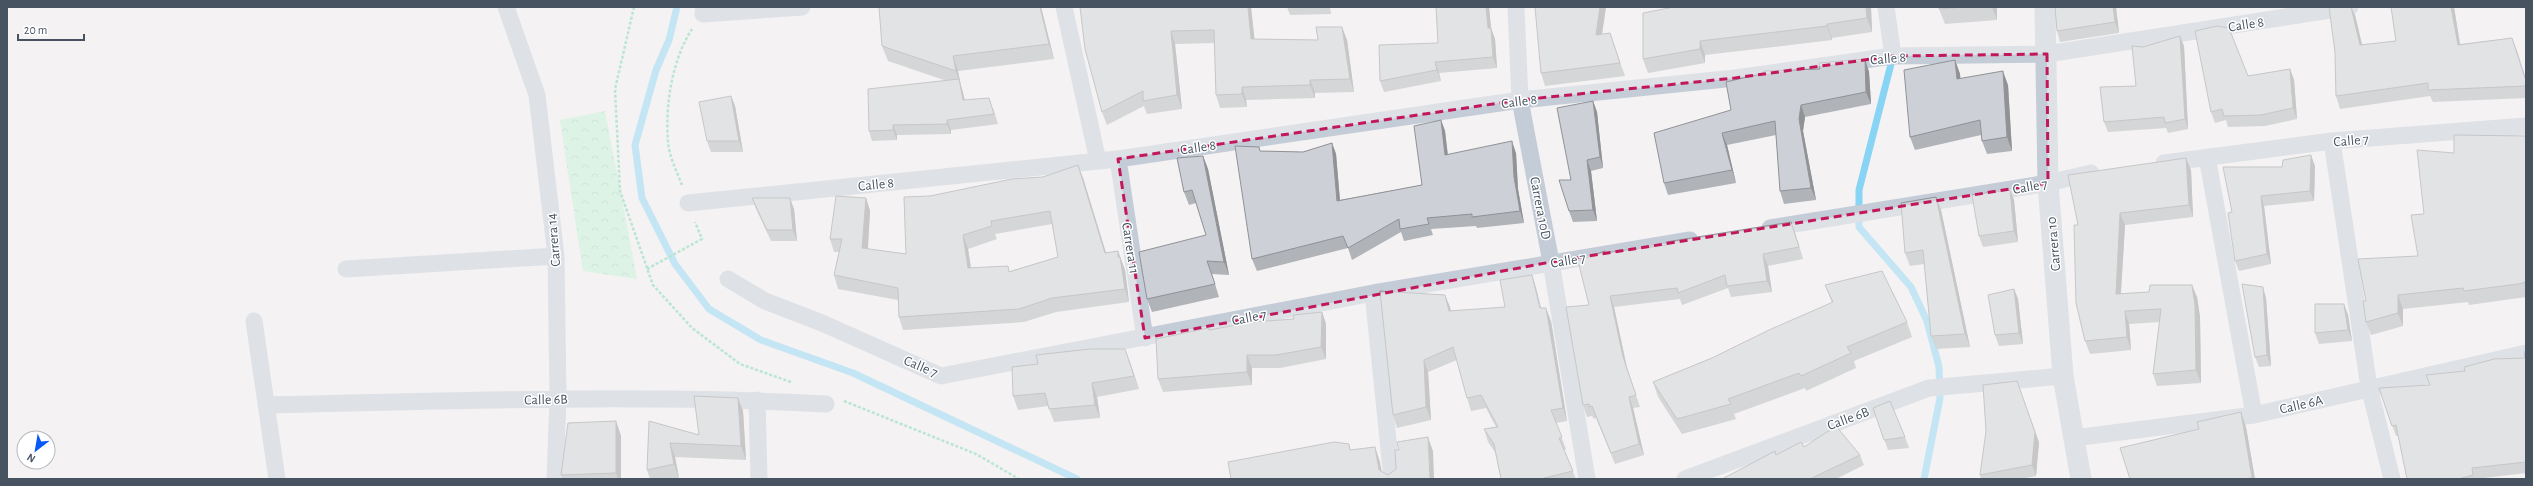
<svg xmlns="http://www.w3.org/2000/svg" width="2533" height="486" font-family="'Alegreya Sans',sans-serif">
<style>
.forest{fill:url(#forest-crowns)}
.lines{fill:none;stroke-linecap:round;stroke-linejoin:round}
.stream{stroke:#87d4f5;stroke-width:7}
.path{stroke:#72d6ae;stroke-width:2.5;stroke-dasharray:3 2;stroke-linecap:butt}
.minor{stroke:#c4ccd7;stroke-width:17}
.tertiary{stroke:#c4ccd7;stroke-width:21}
.wall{fill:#b0b3b8;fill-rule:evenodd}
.shaded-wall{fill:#909296}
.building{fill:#cdd0d6;stroke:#909296;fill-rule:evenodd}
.marked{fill:none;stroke:#c2185b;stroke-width:3;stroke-dasharray:8 5;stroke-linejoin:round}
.labels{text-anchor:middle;stroke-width:3;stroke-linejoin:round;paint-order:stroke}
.street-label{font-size:14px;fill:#475361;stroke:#fff}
</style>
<defs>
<pattern id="forest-crowns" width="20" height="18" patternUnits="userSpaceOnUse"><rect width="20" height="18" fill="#bef4d8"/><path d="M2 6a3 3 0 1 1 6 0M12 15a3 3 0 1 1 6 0" fill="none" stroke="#a5d3bc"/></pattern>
</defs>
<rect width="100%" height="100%" fill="#f4f2f2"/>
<path class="forest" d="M605,111l32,168 -54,-8 -23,-151z"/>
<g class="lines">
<path class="stream" d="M677,7l-8,33 -13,30 -21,75 7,53 33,66 34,45 52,31 92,33 224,106
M1891,55v9l-32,126v37l52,60 16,34 12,46 1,31 -16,81"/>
<path class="path" d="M634,7l-19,82 5,102 33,94 39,43 48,36 51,18
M682,185c-5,-13 -13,-29 -14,-43 -3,-37 4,-82 24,-113
M647,269l55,-30 -7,-17
M844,401l132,53 43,25"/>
<path class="minor" d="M506,7l31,88 19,161 2,142 -3,81
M704,7l-1,7 99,-7
M1064,7l34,154
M1516,7l4,93 31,162 36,217
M1886,7l7,49
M2332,141l37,246 23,92
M2207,157l47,258
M1118,159l27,179
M2164,163l168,-22 194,-15
M688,203l430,-44 402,-59 215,-22 158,-22 154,-2 303,-47
M1770,228l278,-45 43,-10
M346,269l210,-13
M728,279l37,22 57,22 119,53 432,-83 317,-53
M1373,293l19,186
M254,321l23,158
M757,400l2,79
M266,405c187,-4 373,-11 560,-1
M2074,438l180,-23 272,-62
M1685,479l244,-91 134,-12"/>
<path class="tertiary" d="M2045,7l3,176 15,193 18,103"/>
</g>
<path class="wall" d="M1041,7l13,52 -96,12 3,15 4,14 28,8 5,16 -47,6v4l-54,1v5l-25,1 -3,-10 78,-50 -59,-20 -6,-15z
M1080,7h171l3,32 64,1 24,-13 5,13 7,52 -39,1v5l-69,2 1,7 -27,1 -4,-13 -1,-52 -40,1 7,65 -35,5 -3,-8 -37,19 -5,-13z
M1287,7h43l1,7 -41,1z
M1436,7h53l2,21 4,11 2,29 -58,5 2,8 -57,11 -4,-11 58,-38z
M1535,7h71l-4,27 8,-1 15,43 -80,10 -4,-13z
M1674,7h197l1,25 -40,6v2l-127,15v8l-57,10 -5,-14z
M1939,7h58v13l-52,4 -6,-15z
M2055,7h63h-2l3,26 -59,9 -3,-11z
M2391,7h63l6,37 52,-6 14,41v19l-93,4 -3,-6 -90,13 -4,-13 19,-81 7,30 34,-4z
M2184,46l4,83 -20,4 -2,-5 -58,4 -4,-10 32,-36 7,-39z
M1865,59l4,13 2,32 -66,13 -2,14 13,69 -32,4 -4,-13 -4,-56 -49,10 9,38 -68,12 -4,-12 67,-73 89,-41z
M1955,60l5,14v5l48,6 4,66 -25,3 -5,-13 -1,-6 -66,15 -5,-13z
M2290,69l4,11 3,39 -32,7 -37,1 -2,-7 -11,3 -4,-11 37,-36z
M731,96l4,10 8,46h-32l-4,-11z
M1593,101l4,11 6,56 -12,3 6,50 -24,1 -4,-11 2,-31z
M1441,120l4,11 3,24 68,-2 2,36 6,34 -47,5 -1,-2 -45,3 2,6 -29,6 -3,-9 -49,28 -4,-12 -91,23 -5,-12 7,-112 1,4 43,1 29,-9 4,11 4,46 82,-15z
M2526,136v161l-57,8 -1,-3 -65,7v17l-32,9 -5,-13v-21l52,-45 6,-42 30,-61z
M1203,156l5,13 21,106 -17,-1 7,23 -67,15 -5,-13 59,-64 -10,-32 -7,2 -5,-13z
M2315,166l-1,35 -50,5 7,58 -32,7 -4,-10 -3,-49 50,-45z
M2191,170l2,47 -68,8 -4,68 76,4 3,20 1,66 -44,3 -4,-12 7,-52 -31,2 2,26 -41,4 -5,-13 -7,-116z
M1083,178l23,75 12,-2 2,6 5,13 4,32 -73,10 -32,10 -121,8 -4,-13 -1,-17 -60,-11 -4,-14 5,-23h-5l-4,-13 36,-41 4,13 -2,38 38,5 24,-58zM1052,224l6,33 -48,14 -39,-3 -3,-19 29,-10 -2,-5z
M2010,190l4,10 4,42 -35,5 -4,-11z
M1936,197l5,13 29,137 -34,2 -5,-13 -7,-72 -14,2 -5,-13z
M752,198l42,11 3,32h-26l-15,-32z
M1791,222l4,11 8,26 -35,7 4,26 -41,5 -3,-9 -46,17 -2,-6 -66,8 13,61 13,39 -7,1 11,47 -29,9 -19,-46 -2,1 -2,-3 -5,1 -4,-12 6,-100 17,-52 61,-8z
M1532,275l4,13 5,20 10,13 16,100 -11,2 10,26 -2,1 12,29h-75l-6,-27 -7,-10 -4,-13 12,-2 -10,-19 -15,3 -4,-13 -10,-38 -29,12 3,48 -34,8 -4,-13 52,-120 6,16 54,-4z
M1825,285l82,37 5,15 -58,24 2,7 -50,23 -1,-3 -71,26 2,5 -54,15 -24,-37 -5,-15 59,-24 120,-55z
M2014,289l4,10 5,45 -24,2 -4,-11z
M2266,298l5,68 -12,1 -4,-10z
M2344,304l4,11 4,26 -33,3 -4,-11z
M1322,312l4,12v35l-46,9h-28v17l-89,7 -5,-13 51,-49 85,-11z
M1125,349l14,40 -42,8 3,21 -46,4 -6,-16 -30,4 -5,-14 25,-32z
M2526,351v122l-50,6h-69l-9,-43h-2l-17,-48 51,-3 35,-14 60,-13z
M738,398l5,13 3,49 -71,-3 4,21 -6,1h-23l-3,-9 2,-49 50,14z
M1873,408l32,29 4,11 -21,2z
M616,421l5,15v43h-58l-2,-4z
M2246,427l9,52h-125z
M2039,442l-3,34 -16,3h-39l-1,-4z
M1804,447l56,8 4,10 -28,14h-114l54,-24z"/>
<path class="shaded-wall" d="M1040,7h1l13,52 -5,-15z
M1248,7h3l5,45 -5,-13z
M1486,7h3l3,32 -4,-11z
M1600,7h6l-6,40 -4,-12z
M1866,7h5l1,25 -5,-14z
M1992,7h5v13z
M2113,7h3l3,26 -4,-11z
M2351,7l4,8 10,42 -5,-12z
M2451,7h3l8,50 -4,-12z
M1827,24l5,14v2l-5,-14z
M1342,27l5,13 7,52 -4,-13z
M1491,28l4,11 2,29 -4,-11z
M1171,31l4,13 7,65 -5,-14z
M2180,36l4,10 4,83 -3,-10z
M2512,38l5,13 9,28v2z
M1700,41l5,14v8l-5,-14z
M953,56l5,15 3,15 -5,-15z
M1865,59l4,13 2,32 -5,-12z
M1955,60l5,14 2,19 -5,-14z
M1435,62l4,11 2,8 -4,-11z
M2290,69l4,11 3,39 -4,-11z
M2003,71l5,14 4,66 -5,-14z
M959,79l3,10 5,21 -4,-10z
M1310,80l5,13v5l-5,-13z
M1242,87l4,13 1,7 -5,-13z
M731,96l4,10 8,46 -4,-11z
M1593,101l4,11 6,56 -3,-11z
M1801,105l4,12 -2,14 13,69 -5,-12 -12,-69z
M947,120l4,10v4l-4,-10z
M1441,120l4,11 4,36 -4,-12z
M893,125l4,10v5l-4,-10z
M1722,133l5,12 9,38 -4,-13z
M1512,141l4,12 2,36 6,34 -4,-12 -6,-34z
M1332,143l4,11 5,59 -4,-12z
M2311,155l4,11 -1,35 -4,-10z
M1203,156l5,13 21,106 -5,-13z
M2186,158l5,12 2,47 -4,-12z
M1587,160l4,11 6,50 -4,-11z
M1078,165l5,13 27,88 -5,-13z
M2010,190l4,10 4,42 -4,-11z
M2261,196l3,10 7,58 -4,-10z
M1936,197l5,13 29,137 -5,-13z
M790,198l4,11 3,32 -4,-11z
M866,198l4,13 -3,50 -5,-13z
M2120,213l5,12 -5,81 -4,-12z
M1791,222l4,11 8,26 -4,-12z
M963,235l5,14 5,32 -5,-13z
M1118,251l7,19 4,32 -4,-13 -7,-32z
M1763,254l5,12 4,26 -5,-11z
M1532,275l4,13 8,33 -4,-13z
M2192,285l5,12 3,20 1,66 -5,-13z
M2263,287l3,11 5,68 -4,-11z
M2014,289l4,10 5,45 -4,-11z
M1445,295l5,12 3,17 -4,-13z
M2398,295l5,14v17l-5,-13z
M1610,296l4,11 13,61 13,39 -17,-50z
M2344,304l4,11 4,26 -4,-11z
M1546,308l5,13 16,100 -4,-13z
M2125,311l4,13 2,26 -4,-13z
M1322,312l4,12v35l-5,-12z
M1125,349l5,13 9,27 -5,-13z
M1247,355l5,13v17l-5,-13z
M1424,360l4,12 3,48 -5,-13z
M2017,381l22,61 -3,34 -4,-11z
M1092,383l5,14 3,21 -5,-13z
M1629,397l4,11 11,47 -5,-11z
M738,398l5,13 3,49 -5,-14z
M2241,412l5,15 9,52h-2l-1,-1z
M616,421l5,15v43h-3l-2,-6z
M1428,437l5,14 1,28h-4z
M670,443l5,14 4,21 -5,-14z
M1375,447l5,15 3,17 -4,-9z"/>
<path class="building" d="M879,7h161l9,37 -96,12 3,15 -74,-25z
M1080,7h168l3,32 67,1 -2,-13h26l8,52 -40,1v5l-68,2v7l-26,1 -2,-65 -43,1 6,64 -34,6v-10l-41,21 -17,-63z
M1436,7h50l2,21h3l2,29 -58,5 2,8 -57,11 -1,-36 59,-2z
M1535,7h65l-4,28 14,-2 10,30 -79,10z
M1674,7h192l1,11 -40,6v2l-127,15v8l-57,10v-46z
M1939,7h26l-26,2z
M2055,7h58l2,15 -58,9z
M2329,7h22l9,38 36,-4 -5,-34h60l7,38 54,-7 14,43v5l-98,4v-7l-92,13 -1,-44z
M2217,26l12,2 19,48 42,-7 3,39 -32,7 -37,1 -2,-7 -11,3 -16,-81z
M2180,36l5,83 -20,4 -1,-6 -60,5 -4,-35 36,-1 -4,-40 11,1z
M1865,59l1,33 -65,13 -2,14 12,69 -31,3 -5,-70 -53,12 10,37 -68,13 -10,-50 77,-23 -5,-28 38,-9v-2l56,-2 -1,-6z
M1955,60l2,19 46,-8 4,66 -25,4 -2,-21 -70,17 -6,-67z
M959,79l4,21 26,-2 5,16 -47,6v4l-54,1v5l-24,1 -1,-42z
M731,96l8,45h-32l-8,-39z
M1593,101l7,56 -13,3 6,50 -24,1 -10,-31h12l-14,-72z
M1441,120l4,35 67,-14 2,36 6,34 -48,6v-3l-45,4 2,6 -29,5 -1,-10 -51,29 -5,-12 -91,23 -17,-113 24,1 1,4 43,1 29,-9 5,58 85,-16 -8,-59z
M2454,135l72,1v146l-8,2 -54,7 -1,-3 -65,7v18l-32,9 -3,-21h3l-8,-42 60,-3 -7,-41 13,-1 -7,-64 37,3z
M2311,155l-1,36 -49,5 6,58 -32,7 -7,-48 4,-1 -9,-45h59l1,-7z
M1203,156l21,106 -17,-1 8,23 -68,15 -8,-47 67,-17 -14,-45 -8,2 -7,-34z
M2186,158l3,47 -69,8 -4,81 33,-2 1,-7h42l3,20 1,65 -43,4 8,-65 -36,2 2,26 -42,4 -9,-38 -2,-78h4l-10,-50z
M1078,165l27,88 13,-2v6h2l5,32 -73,9 -33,11 -120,8 -1,-29 -64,-13 8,-36h-12l6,-43 30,2 -4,50 44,6 -2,-57 26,-1 82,-17 31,-2zM1050,211l8,46 -49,15 -1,-6 -40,2 -5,-33 29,-9 -1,-5z
M2010,190l4,41 -35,5 -7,-41z
M1936,197l29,137 -34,2 -8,-86 -18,3 -4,-50z
M752,198h38l3,32h-26z
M1791,222l8,25 -36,7 4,27 -40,5 -2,-11 -47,18 -1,-5 -67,8 13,61 13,38 -7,2 10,47 -28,9 -19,-47 -3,1v-3l-6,1 -17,-98 23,-2 -11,-44 24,-9 3,-1v2l62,-8 -1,-3z
M1882,271l25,51 -60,25 4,6 -50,23 -2,-3 -71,26 3,5 -54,15 -24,-37 59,-24 57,-28 64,-28 -8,-17z
M1532,275l8,33h6l17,100 -12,2 11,27 -3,1 14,33 -33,8h-39l-7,-35 -10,-15 14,-2 -17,-32 -14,3 -14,-51 -29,13 2,47 -33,8 -13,-124 65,4 4,16 56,-4 -5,-27z
M2242,284l21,3 4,68 -12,2z
M2014,289l5,44 -24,2 -7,-40z
M2315,304h29l4,26 -33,3z
M1322,312l-1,35 -45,8h-29v17l-89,7 -2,-40 52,-11 1,2 44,-8 41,-3 -1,-4z
M1090,349h35l9,27 -42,7 3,22 -46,4 -4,-16 -32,3 -1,-29 26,-3 -2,-9z
M2526,351v111l-54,6 1,7 -15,4h-51l-11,-54 -4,1 -13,-38 51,-3 -4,-10 39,-4 -1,-4 30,-8 31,-1 -1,-6z
M2017,381l18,51 -3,33 -52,10 6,-44 -3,-46z
M694,396l44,2 3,48 -71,-3 4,21 -27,6 2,-49 50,14z
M1890,401l15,36 -21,3 -11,-32z
M2241,412l11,66 -14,1h-108l-10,-31 79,-19 -2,-7z
M616,421v52l-55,2 7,-52z
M1836,426l24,29 -50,24h-88l53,-28 1,4 25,-13 3,5z
M1428,437l2,42h-199l-3,-17 106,-20 15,2 1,6 25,-3 4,23 9,5 8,-6 -1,-19h4l-2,-8z"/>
<path d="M0 0H2533V486H0ZM2047,54l1,129 -497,79 -406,76 -27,-179 402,-59 215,-22 158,-22z" fill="#f4f2f2" fill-opacity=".55" fill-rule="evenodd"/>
<path class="marked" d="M2047,54l1,129 -497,79 -406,76 -27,-179 402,-59 215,-22 158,-22z"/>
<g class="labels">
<g class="street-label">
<text transform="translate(2246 24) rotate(-9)" y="5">Calle 8</text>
<text transform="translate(1888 58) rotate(-5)" y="5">Calle 8</text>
<text transform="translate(1519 101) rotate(-7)" y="5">Calle 8</text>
<text transform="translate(2351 140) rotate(-5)" y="5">Calle 7</text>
<text transform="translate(1198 147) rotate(-8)" y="5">Calle 8</text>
<text transform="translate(876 184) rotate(-6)" y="5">Calle 8</text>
<text transform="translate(2030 186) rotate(-10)" y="5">Calle 7</text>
<text transform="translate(1541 208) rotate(79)" y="5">Carrera 10D</text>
<text transform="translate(553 240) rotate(-95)" y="5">Carrera 14</text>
<text transform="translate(2053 244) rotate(-95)" y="5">Carrera 10</text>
<text transform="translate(1131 248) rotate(81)" y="5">Carrera 11</text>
<text transform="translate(1568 260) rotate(-9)" y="5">Calle 7</text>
<text transform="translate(1249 317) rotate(-11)" y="5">Calle 7</text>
<text transform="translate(921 366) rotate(23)" y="5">Calle 7</text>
<text transform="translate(546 399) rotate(-1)" y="5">Calle 6B</text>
<text transform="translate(2301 404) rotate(-13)" y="5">Calle 6A</text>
<text transform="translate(1848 418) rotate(-20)" y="5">Calle 6B</text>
</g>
</g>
<rect width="2533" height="486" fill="none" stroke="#475361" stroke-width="16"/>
<g transform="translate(36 450) rotate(211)"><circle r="19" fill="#ffffff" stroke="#b5bac0"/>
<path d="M0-3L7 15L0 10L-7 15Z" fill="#085af8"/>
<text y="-6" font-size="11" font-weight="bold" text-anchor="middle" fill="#475361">N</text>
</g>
<path d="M18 34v6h66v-6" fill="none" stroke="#475361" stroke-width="2"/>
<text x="24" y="34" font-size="12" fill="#475361" stroke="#ffffff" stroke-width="3" paint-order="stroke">20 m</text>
</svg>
